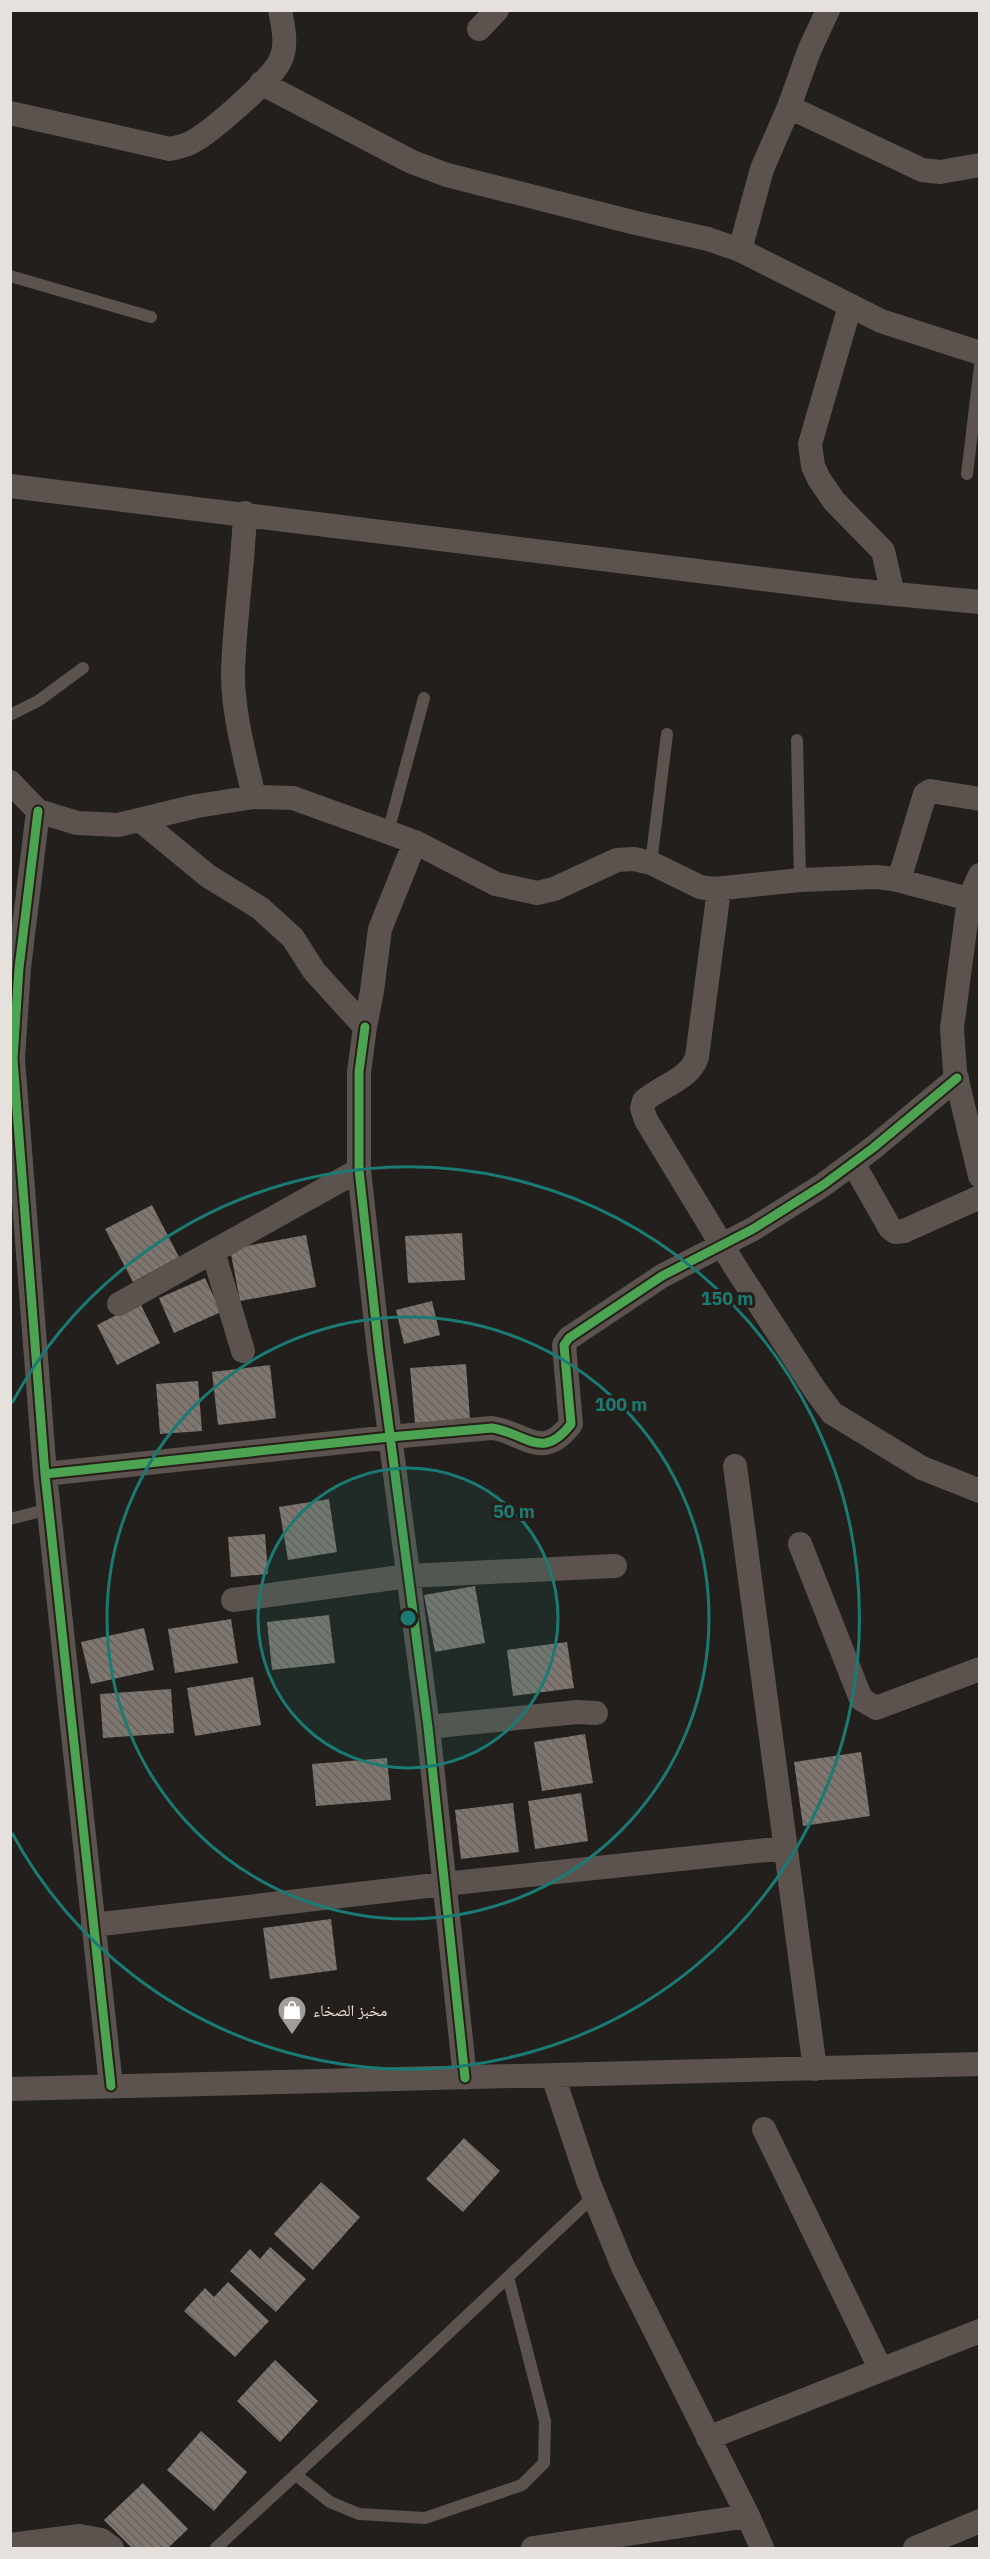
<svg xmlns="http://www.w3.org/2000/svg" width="990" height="2559" font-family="'IBM Plex Sans','Noto Naskh Arabic',sans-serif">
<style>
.building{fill:url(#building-back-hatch)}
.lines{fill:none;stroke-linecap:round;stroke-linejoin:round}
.lane{stroke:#5c524e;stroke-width:12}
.street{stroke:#5c524e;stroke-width:24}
.cycleway-casing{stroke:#261e18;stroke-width:13}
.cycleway{stroke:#4ca352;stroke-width:9}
.ring{fill:none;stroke:#1a7b74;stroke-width:3}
.labels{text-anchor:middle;stroke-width:6;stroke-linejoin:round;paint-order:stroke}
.poi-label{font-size:16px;fill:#e7e1dd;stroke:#261e18;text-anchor:start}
.centre{fill:#1a7b74;stroke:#261e18;stroke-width:3}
.ring-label{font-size:18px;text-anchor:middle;font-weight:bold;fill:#1a7b74;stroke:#261e18;stroke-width:6;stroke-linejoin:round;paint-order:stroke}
</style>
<defs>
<pattern id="building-back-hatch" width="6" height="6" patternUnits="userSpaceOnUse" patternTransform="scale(1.5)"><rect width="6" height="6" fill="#7e766f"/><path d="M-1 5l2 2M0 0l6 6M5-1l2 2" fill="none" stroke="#67625d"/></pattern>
</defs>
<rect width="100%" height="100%" fill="#221f1c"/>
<path class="building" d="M152,1205l27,52 -46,25 -28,-53z
M462,1233l3,47 -57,3 -3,-47z
M306,1235l10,52 -76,14 -10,-52z
M205,1278l16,34 -47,21 -15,-35z
M432,1301l8,34 -36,9 -8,-34z
M140,1303l20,40 -43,22 -20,-40z
M466,1364l4,55 -55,4 -5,-55z
M270,1365l6,53 -58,7 -6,-53z
M198,1381l4,50 -42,3 -4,-50z
M329,1499l8,53 -49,8 -9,-53z
M265,1534l3,40 -37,3 -3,-40z
M475,1586l10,57 -50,9 -11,-57z
M329,1615l6,48 -63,7 -5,-48z
M231,1619l7,44 -63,10 -7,-44z
M144,1628l10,42 -63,14 -10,-42z
M567,1642l7,46 -61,8 -6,-46z
M253,1677l8,48 -66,11 -8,-48z
M171,1689l3,44 -71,5 -3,-44z
M585,1734l8,49 -51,8 -8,-49z
M861,1752l9,64 -67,10 -9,-64z
M387,1758l4,42 -75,6 -4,-42z
M581,1793l7,48 -53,8 -7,-48z
M513,1803l6,49 -58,7 -6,-49z
M331,1919l6,51 -67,9 -7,-51z
M464,2138l36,33 -37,41 -37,-33z
M321,2182l39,35 -47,53 -39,-36z
M270,2247l36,32 -30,33 -46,-41 20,-22 10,10z
M228,2282l41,39 -34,36 -51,-46 21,-23 9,9z
M275,2360l43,41 -38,41 -43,-41z
M201,2431l46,41 -33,39 -47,-41z
M143,2483l45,46 -20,19h-36l-28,-28z"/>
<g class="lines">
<path class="lane" d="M10,276l141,41
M967,474l13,-108
M10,715l28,-14 45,-33
M797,740l3,140
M388,832l36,-134
M651,863l16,-129
M10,1519l39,-10
M296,2475l34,27 29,12 66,4 97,-33 22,-22 1,-42 -37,-144
M216,2548l204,-188 174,-164"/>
<path class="street" d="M479,29l18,-19
M261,83l151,79 35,13 189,48 72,16 32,11 141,71 99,32
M789,107l133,63 18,2 40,-7
M10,113l160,36c7,-2 16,-3 22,-7 19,-10 79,-62 88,-81 8,-16 3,-35 0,-51
M740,250l22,-81 27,-62 20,-56 19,-41
M850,306l-40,138 3,22 6,13 15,22 49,50 10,43
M10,486l842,104 128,12
M245,513c-2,53 -10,104 -12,157 -1,40 12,87 21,127
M10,782l28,29 39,12 41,2 79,-19 57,-9 39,1 122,44 81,42 41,9 17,-4 63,-29 17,-1 17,4 49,24 14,2 86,-9 76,-3 17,2 76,20
M38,811l-19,157 -6,91 32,415 66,612
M140,820l68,56 52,32 33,30 21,33 51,56 7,-36 8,-62 35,-87
M980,875l-11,24 -17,129 3,44 25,104
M899,880l26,-86 5,-3 50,8
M719,890l-22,167c-7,22 -36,29 -53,44l-2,7 4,12 88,145 81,125 17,23 90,55 58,23
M365,1027l-6,45v98l20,181 49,376 37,351
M853,1163l37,65 5,4 9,-1 76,-34
M213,1252l30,99
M119,1304l240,-134
M735,1466l80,603
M45,1474l345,-37 102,-9c34,5 50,34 79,-4l-7,-79 5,-7 93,-62 91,-47 70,-44 50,-37 84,-70
M800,1544l61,155 15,9 104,-39
M233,1600l175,-24 207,-10
M428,1727l149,-15 19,1
M93,1925l351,-41 341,-36
M553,2076l35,105 35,86 125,249 14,32
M10,2089l970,-25
M764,2129l117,241
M708,2438l272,-107
M10,2545l70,-9 21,4 11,8
M533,2548l215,-32
M915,2548l65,-27"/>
<g class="cycleway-casing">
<path id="cycleway" d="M38,811l-19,157 -6,91 32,415 66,612
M365,1027l-6,45v98l20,181 49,376 37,351
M45,1474l345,-37 102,-9c34,5 50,34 79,-4l-7,-79 5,-7 93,-62 91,-47 70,-44 50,-37 84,-70"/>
</g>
<use href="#cycleway" class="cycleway"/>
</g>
<circle cx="408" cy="1618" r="150" fill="#1a7b74" fill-opacity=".12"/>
<g class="ring">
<circle cx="408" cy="1618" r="150"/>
<circle cx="408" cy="1618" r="301"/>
<path d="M12 1403A451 451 0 1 1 12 1833"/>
</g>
<defs>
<g id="shop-pin" transform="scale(1.5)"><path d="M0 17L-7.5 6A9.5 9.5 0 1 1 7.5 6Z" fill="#a29d99" stroke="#261e18"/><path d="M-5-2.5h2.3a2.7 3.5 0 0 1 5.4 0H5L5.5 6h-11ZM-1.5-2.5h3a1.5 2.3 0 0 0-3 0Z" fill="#fff"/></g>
</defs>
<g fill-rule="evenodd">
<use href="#shop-pin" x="292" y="2010"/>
</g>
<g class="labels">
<g class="poi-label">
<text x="313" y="2016">مخبز الصخاء</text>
</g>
</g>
<circle cx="408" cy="1618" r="9" class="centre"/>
<g class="ring-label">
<text x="727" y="1305">150 m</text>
<text x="621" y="1411">100 m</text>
<text x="514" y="1518">50 m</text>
</g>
<rect width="990" height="2559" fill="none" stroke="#e7e1dd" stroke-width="24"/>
</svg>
